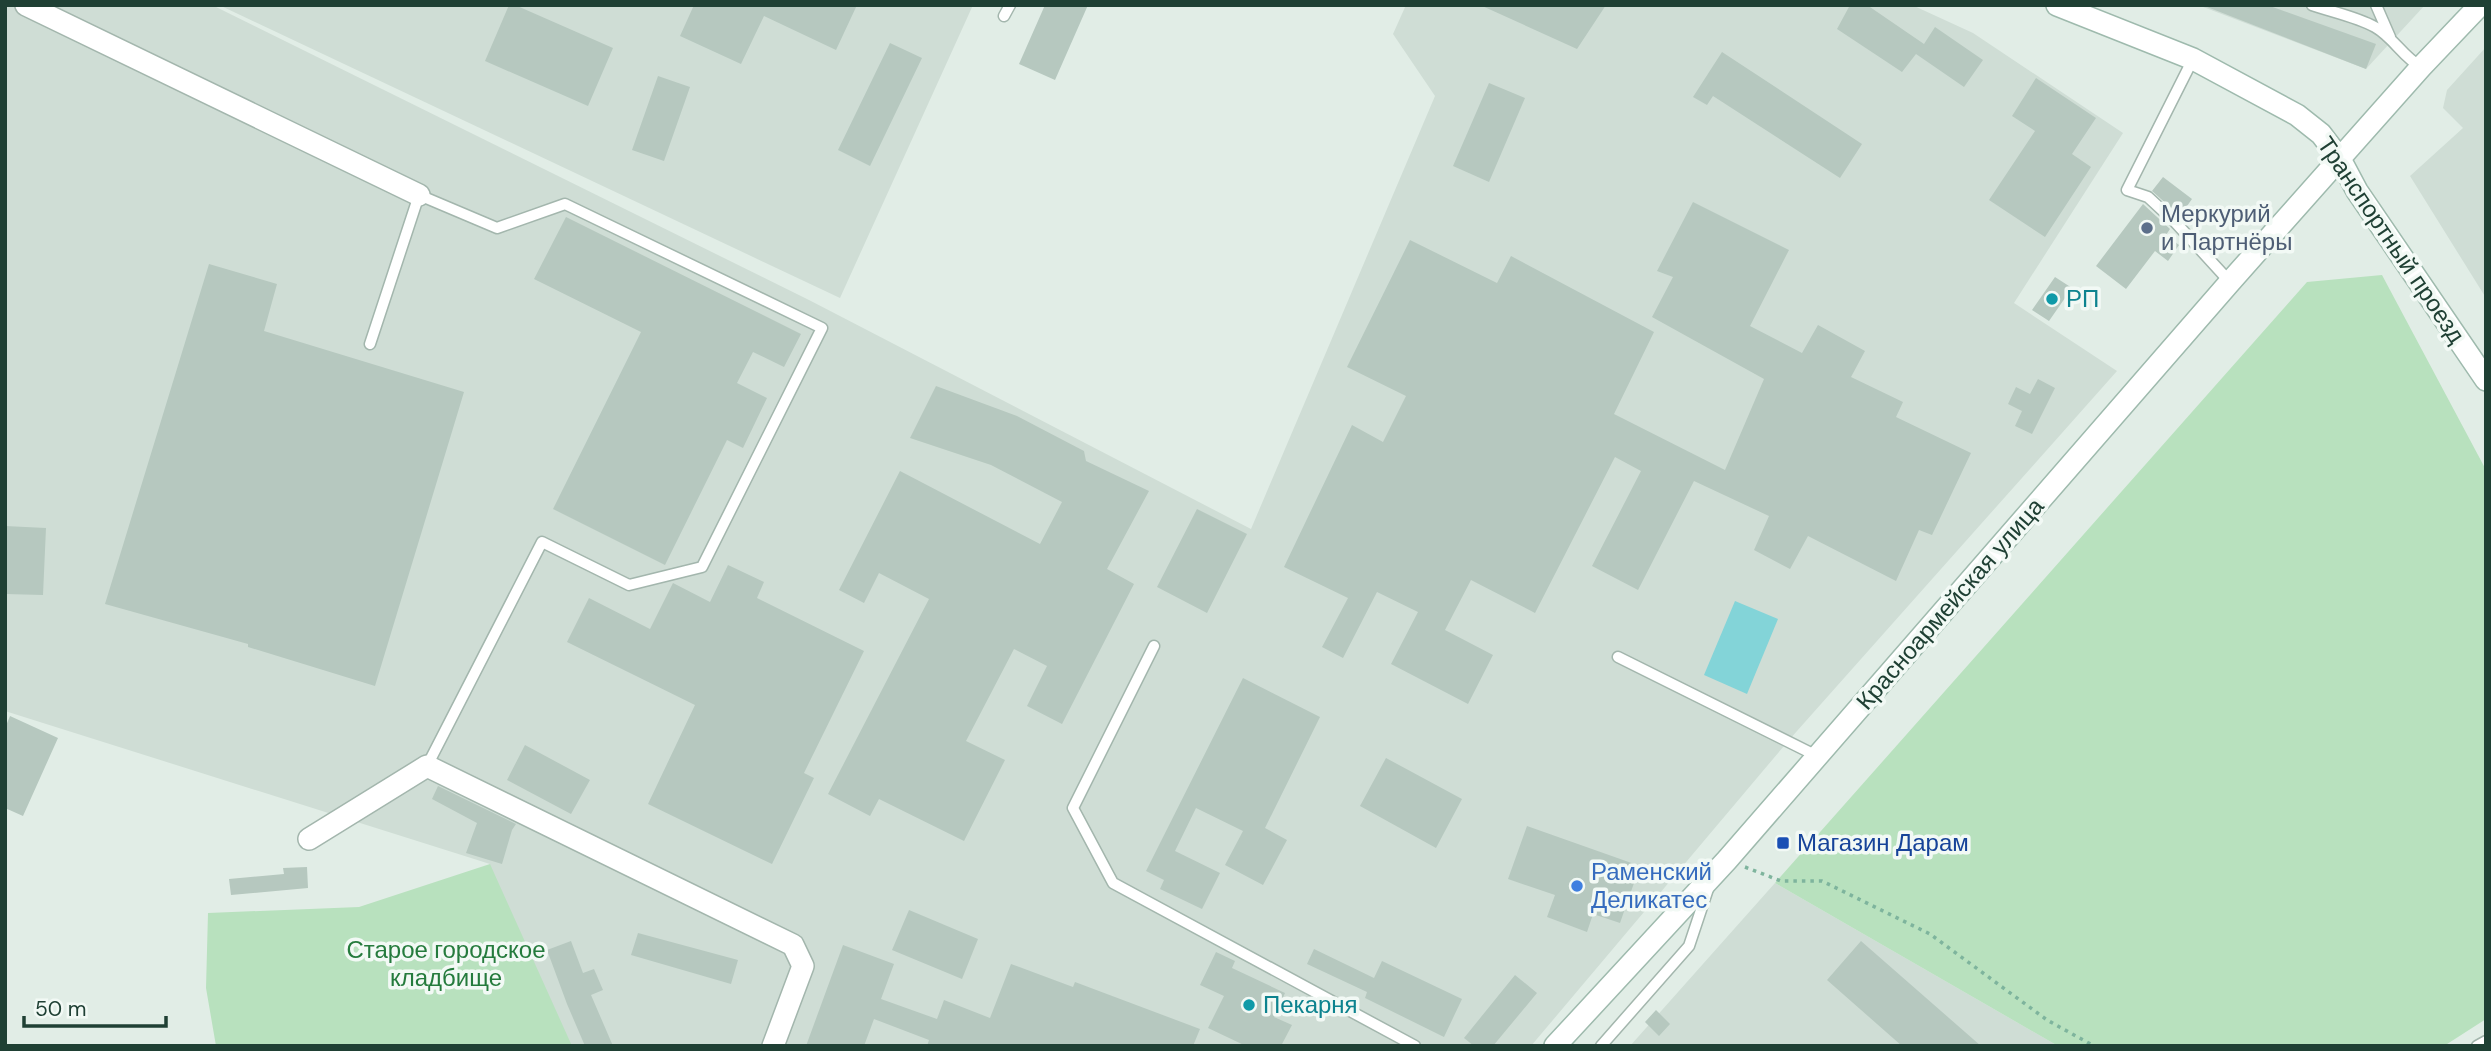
<svg xmlns="http://www.w3.org/2000/svg" width="2491" height="1051" font-family="'DM Sans',sans-serif">
<style>
.built{fill:#cfddd5}
.green{fill:#b8e1be}
.water{fill:#83d4d8}
.building{fill:#b6c8bf}
.lines{fill:none;stroke-linecap:round;stroke-linejoin:round}
.lane-casing{stroke:#a3b6ad;stroke-width:13}
.street-casing{stroke:#a3b6ad;stroke-width:24}
.secondary-casing{stroke:#9ebaad;stroke-width:24}
.path{stroke:#7eb49d;stroke-width:3.5;stroke-dasharray:3.5 5;stroke-linecap:butt}
.lane{stroke:#fff;stroke-width:10}
.street{stroke:#fff;stroke-width:21}
.secondary{stroke:#fff;stroke-width:21}
.service-dot{fill:#5c6f8a;stroke:#f2f9f5;stroke-width:2.5}
.culture-dot{fill:#0f9aa8;stroke:#f2f9f5;stroke-width:2.5}
.transit-dot{fill:#1a4fb4;stroke:#f2f9f5;stroke-width:2.5}
.shop-dot{fill:#3f7fe0;stroke:#f2f9f5;stroke-width:2.5}
.labels{text-anchor:middle;stroke-width:7;stroke-linejoin:round;paint-order:stroke}
.service-label{font-size:24px;fill:#4e5e75;stroke:#f2f9f5;text-anchor:start}
.street-label{font-size:24px;fill:#1f4034;stroke:#f2f9f5}
.culture-label{font-size:24px;fill:#0d838f;stroke:#f2f9f5;text-anchor:start}
.transit-label{font-size:24px;fill:#164399;stroke:#f2f9f5;text-anchor:start}
.shop-label{font-size:24px;fill:#366cbe;stroke:#f2f9f5;text-anchor:start}
.park-label{font-size:24px;fill:#257b3d;stroke:#f2f9f5}
</style>
<rect width="100%" height="100%" fill="#e1ede6"/>
<path class="built" d="M5,5h207l597,295 442,229 184,-433 -42,-62 13,-29h506l61,28 150,100 -109,170 103,68 -328,369 -258,306h-961l-81,-169 1,-13 -485,-153z
M219,5h754l-133,293z
M2198,5h227l-59,64z
M2486,47v251l-76,-122 53,-48 -20,-20 4,-18z
M1775,883l283,163h-428z"/>
<path class="green" d="M2382,275l104,195v549l-42,27h-386l-283,-163 532,-601z
M490,864l82,182h-356l-10,-58 2,-75 151,-6z"/>
<path class="water" d="M1735,601l43,18 -31,75 -43,-19z"/>
<path class="building" d="M509,5h6l98,43 -25,58 -103,-45z
M694,5h163l-21,45 -72,-34 -23,48 -61,-28z
M1045,5h43l-33,75 -36,-16z
M1480,5h126l-29,44z
M1850,5h17l57,39 11,-17 48,33 -19,27 -48,-33 -14,18 -65,-43z
M2202,5h65l109,39 -10,25z
M890,43l32,15 -52,108 -32,-16z
M1722,52l140,92 -22,34 -127,-82 -6,9 -14,-8z
M658,76l32,11 -26,74 -32,-11z
M2036,78l60,40 -24,36 19,13 -46,70 -56,-37 46,-69 -23,-15z
M1489,83l36,15 -36,84 -36,-16z
M2163,177l29,22 -12,17 -28,-25z
M1693,202l96,48 -39,76 52,27 16,-28 47,26 -14,26 52,25 -7,15 75,36 -39,82 -13,-5 -23,51 -88,-45 -18,33 -36,-19 15,-34 -75,-35 -56,109 -46,-24 49,-95 -26,-14 -80,156 -64,-33 -26,50 48,25 -25,49 -77,-40 27,-52 -41,-20 -34,66 -21,-11 26,-49 -64,-31 68,-142 31,17 23,-46 -59,-29 63,-127 87,43 14,-27 143,76 -40,82 111,56 39,-91 -112,-62 21,-40 -16,-6z
M2143,204l27,25 -4,6 13,10 -11,16 -13,-10 -29,38 -30,-23z
M566,217l235,117 -17,33 -31,-15 -16,31 30,15 -24,50 -16,-8 -62,125 -112,-56 88,-177 -107,-53z
M209,264l68,20 -13,47 200,61 -89,294 -127,-39v-3l-143,-40z
M2055,277l17,11 -23,33 -17,-11z
M2038,379l17,9 -23,46 -17,-8 7,-15 -14,-7 8,-17 14,7z
M936,386l81,30 67,35 2,10 63,30 -42,78 27,15 -72,140 -35,-18 20,-40 -33,-17 -48,92 39,19 -41,81 -85,-42 -9,17 -42,-22 101,-195 -50,-26 -15,30 -25,-13 61,-119 140,73 22,-42 -71,-37 -81,-27z
M1197,509l50,25 -40,79 -50,-26z
M5,526l41,2 -3,67 -38,-1z
M728,565l36,17 -7,16 107,53 -60,122 10,5 -42,86 -124,-60 47,-99 -128,-63 22,-44 61,31 23,-46 37,19z
M1243,678l77,39 -55,111 22,12 -24,45 -38,-20 18,-34 -47,-23 -21,43 45,22 -18,36 -42,-20 4,-9 -18,-9z
M10,716l48,22 -35,78 -18,-8v-80z
M525,745l65,35 -19,34 -64,-34z
M1386,758l76,41 -26,49 -76,-42z
M438,786l78,38 -4,6 -10,34 -36,-11 11,-30 -45,-24z
M1527,826l113,40 -20,57 -27,-9 -6,18 -40,-15 8,-22 -47,-16z
M307,867l1,21 -77,7 -2,-16 55,-5 -1,-6z
M909,910l69,29 -16,40 -70,-29z
M638,933l100,27 -7,24 -100,-29z
M571,941l12,32 11,-4 9,21 -12,5 22,51h-28l-18,-42 -20,-54z
M1861,941l120,105h-79l-75,-66z
M843,945l51,19 -13,35 56,20 7,-19 46,18 21,-54 62,23 2,-5 125,47 -7,17h-266l2,-6 -55,-21 -10,27h-58z
M1314,949l60,29 8,-17 80,38 -18,38 -79,-39 2,-6 -60,-28z
M1216,952l19,9 -3,7 53,25 -11,24 18,8 -11,21h-35l-38,-18 16,-32 -24,-11z
M1515,975l22,18 -44,53h-19l-10,-8z
M1656,1010l14,14 -11,12 -14,-14z"/>
<g class="lines">
<g class="lane-casing">
<path id="lane" d="M2312,5c20,7 45,12 63,22 18,10 28,30 46,40
M2376,5l14,32
M1004,16l6,-11
M2193,59l-66,131 21,7 27,25 55,60
M370,344l49,-149 78,33 68,-24 257,124 -120,239 -73,18 -87,-43 -115,224
M1154,646l-81,162 40,75 302,163
M1618,657l199,99
M1601,1046l88,-100 20,-60
M2477,1046l9,-5"/>
</g>
<g class="street-casing">
<path id="street" d="M26,5l393,190
M309,839l118,-73 366,179 10,21 -30,80"/>
</g>
<g class="secondary-casing">
<path id="secondary" d="M2057,5l136,54 104,56 24,19 19,25 17,32 129,189
M1555,1046l172,-186 503,-578 191,-215 59,-62"/>
</g>
<path class="path" d="M1745,867l36,14h41l108,53 117,86 47,26"/>
<use href="#lane" class="lane"/>
<use href="#street" class="street"/>
<use href="#secondary" class="secondary"/>
</g>
<circle class="service-dot" cx="2147" cy="228" r="7"/>
<g class="culture-dot">
<circle cx="2052" cy="299" r="7"/>
<circle cx="1249" cy="1005" r="7"/>
</g>
<rect class="transit-dot" x="1776" y="836" width="14" height="14" rx="3.5"/>
<circle class="shop-dot" cx="1577" cy="886" r="7"/>
<g class="labels">
<g class="service-label">
<text x="2161" y="222">Меркурий<tspan x="2161" dy="28">и Партнёры</tspan></text>
</g>
<g class="street-label">
<text transform="translate(2391 240) rotate(56)" y="8">Транспортный проезд</text>
<text transform="translate(1950 604) rotate(-49)" y="8">Красноармейская улица</text>
</g>
<g class="culture-label">
<text x="2066" y="307">РП</text>
<text x="1263" y="1013">Пекарня</text>
</g>
<g class="transit-label">
<text x="1797" y="851">Магазин Дарам</text>
</g>
<g class="shop-label">
<text x="1591" y="880">Раменский<tspan x="1591" dy="28">Деликатес</tspan></text>
</g>
<g class="park-label">
<text x="446" y="958">Старое городское<tspan x="446" dy="28">кладбище</tspan></text>
</g>
</g>
<rect width="2491" height="1051" fill="none" stroke="#1f4034" stroke-width="14"/>
<path d="M24 1016v10h142v-10" fill="none" stroke="#1f4034" stroke-width="3.5"/>
<text x="35" y="1016" font-size="21" fill="#1f4034" stroke="#f2f9f5" stroke-width="5" paint-order="stroke">50 m</text>
</svg>
